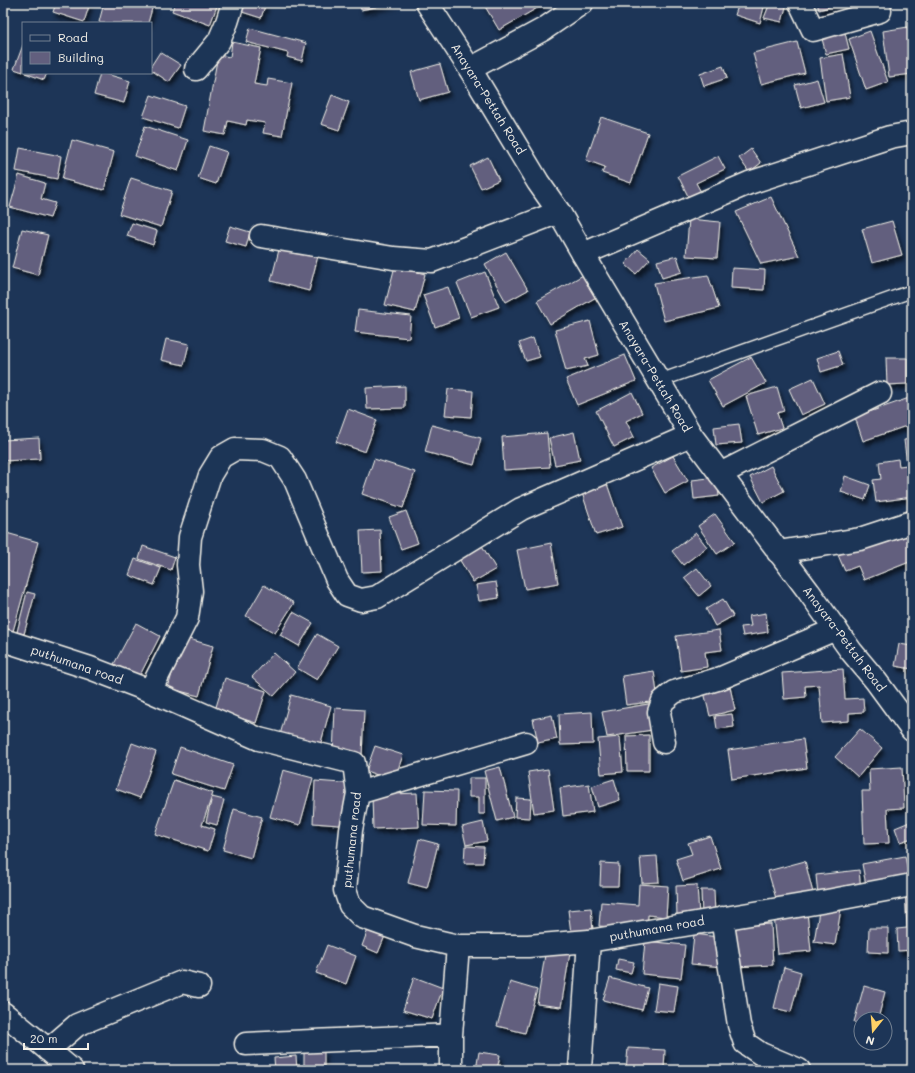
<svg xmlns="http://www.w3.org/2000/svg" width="915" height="1073" font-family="Mali,sans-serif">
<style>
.building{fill:#625f7e;stroke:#f4f1e8;filter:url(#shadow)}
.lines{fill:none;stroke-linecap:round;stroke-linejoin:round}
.lane-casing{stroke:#f4f1e8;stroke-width:15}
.street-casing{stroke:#f4f1e8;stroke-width:25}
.secondary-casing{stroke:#f4f1e8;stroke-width:25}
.lane{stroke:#1d3557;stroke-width:12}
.street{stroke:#1d3557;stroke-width:22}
.secondary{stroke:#1d3557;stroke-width:22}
.labels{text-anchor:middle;stroke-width:3;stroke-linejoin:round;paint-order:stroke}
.street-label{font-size:12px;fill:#f4f1e8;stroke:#1d3557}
</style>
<defs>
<filter id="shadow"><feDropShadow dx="2.5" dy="4.5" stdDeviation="2" flood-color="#0009"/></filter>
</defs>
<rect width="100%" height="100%" fill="#1d3557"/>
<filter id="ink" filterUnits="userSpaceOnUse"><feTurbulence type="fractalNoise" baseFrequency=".025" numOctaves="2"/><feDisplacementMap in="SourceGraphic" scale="8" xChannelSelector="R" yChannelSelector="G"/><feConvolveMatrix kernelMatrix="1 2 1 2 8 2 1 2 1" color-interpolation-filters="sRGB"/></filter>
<g filter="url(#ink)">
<path class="building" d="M56,3h34l-6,19 -31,-10z
M104,3h41l8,2 -5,18h-47l-2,-1z
M175,3h43l-8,22 -38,-14z
M241,3h25l-5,15 -22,-7z
M360,3h34l-33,7z
M483,3h63l-47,27z
M739,3h26l-5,20 -25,-8z
M770,3h17l-5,19 -18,-4z
M817,3h22v1l-20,6z
M908,27l2,15h2v32l-23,3 -6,-46z
M250,28l56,15 -4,18 -15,-4 1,-4 -42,-11z
M844,29l5,20 -23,5 -5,-19z
M870,31l18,51 -22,8 -17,-51z
M232,42l29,6 -7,36 13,2 1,-7 24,4 -10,53 -19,-3 2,-10 -18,-3 -1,5 -18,-4 -3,14 -21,-4 14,-76 12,2z
M797,42l8,31 -44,11 -8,-31z
M23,45v27l-9,-3z
M160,52l21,13 -12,17 -18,-12v-4z
M843,54l7,43 -24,4 -6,-43z
M440,64l8,28 -29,8 -8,-28z
M723,66l4,12 -23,8 -4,-12z
M25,73h22l-3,7z
M100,73h3l27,8 -6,22 -30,-8z
M817,79l7,23 -23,6 -6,-23z
M151,95l34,11 -7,22 -35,-11z
M332,95l17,7 -10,28 -18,-6z
M601,117l47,16 -17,50 -29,-10 3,-6 -19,-7z
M145,126l43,14 -10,31 -43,-15z
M72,140l42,12 -10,38 -42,-11z
M209,146l18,6 -11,32 -18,-6z
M20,148l41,8 -4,23 -41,-8z
M751,149l10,14 -12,9 -10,-14z
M718,156l7,13 -29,14 5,9 -12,6 -11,-22z
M488,157l11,23 -18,8 -11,-22z
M19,175l26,8 -4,16 14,4 -5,15 -40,-11z
M131,178l41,13 -11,36 -42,-13z
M771,197l28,59 -38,8 -25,-52z
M689,219l31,3 -3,36 -31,-2z
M892,221l10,34 -30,8 -10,-34z
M132,223l25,8 -4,14 -26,-9z
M230,226l20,6 -4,15 -21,-6z
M22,229l26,6 -10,40 -26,-7z
M280,246l38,10 -9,35 -38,-10z
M638,249l12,10 -14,15 -11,-10z
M506,252l22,38 -22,12 -21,-38z
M677,256l5,16 -20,6 -5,-17z
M395,266l30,8 -10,38 -30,-7z
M732,268l33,2 -1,20 -33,-2z
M485,272l14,35 -28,10 -14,-34z
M585,274l13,22 -48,28 -13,-23z
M708,275l11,33 -55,13 -10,-38z
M448,287l11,31 -24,9 -12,-32z
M358,310l53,6 -2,22 -54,-6z
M590,321l9,34 -14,4 3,7 -22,5 -11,-41z
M533,338l7,19 -14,4 -7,-18z
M166,339l23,5 -5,21 -23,-5z
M838,351l5,14 -22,7 -4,-14z
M625,355l11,26 -59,24 -11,-26z
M751,357l15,26 -43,23 -15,-26z
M886,358h21v26l-20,1z
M813,378l12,26 -24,11 -12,-26z
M405,386v22l-38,1 -1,-21z
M777,387l7,24 -7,2 5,15 -24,7 -12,-39z
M448,389l25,2 -2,26 -26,-2z
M632,392l10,21 -16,8 8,16 -20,10 -18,-36z
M912,397v27l-49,17 -8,-24z
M348,409l29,11 -12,32 -29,-10z
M739,424l3,19 -26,2 -2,-18z
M432,425l49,13 -7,27 -49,-13z
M574,432l6,28 -25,5 -6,-27z
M547,433l3,34 -46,3 -2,-33z
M39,438l1,21 -37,2v-21z
M912,439v58l-36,5 -3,-22 8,-1 -2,-17 19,-3 1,7 8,-1 -3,-25z
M673,456l15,25 -23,12 -14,-25z
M374,459l41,13 -12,36 -41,-14z
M771,466l13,25 -21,11 -13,-25z
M845,476l25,9 -5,15 -24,-8z
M717,477l2,19 -25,3 -2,-19z
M606,481l16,46 -26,8 -15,-45z
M406,511l12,32 -17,6 -12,-32z
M715,514l20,28 -18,12 -19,-28z
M912,525v36l-48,19 -6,-14 -13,5 -7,-16z
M380,530l2,41 -20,1 -2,-41z
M3,532l35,10 -25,89 -10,-3z
M696,533l11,14 -24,18 -11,-14z
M478,539l18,30 -23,13 -18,-30z
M551,543l7,40 -33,6 -8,-39z
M143,546l32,11 -4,13 -32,-11z
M135,559l26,9 -7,17 -25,-10z
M697,568l14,18 -12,10 -15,-18z
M496,582l3,16 -20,3 -3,-16z
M264,585l30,18 -19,30 -29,-17z
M27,592l8,2 -11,40 -7,-2z
M723,599l10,17 -18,10 -9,-17z
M293,612l20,11 -14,23 -19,-11z
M766,613l2,19 -25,4 -2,-9 10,-1 -2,-10z
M136,623l24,13 -21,41 -25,-13z
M719,630l3,20 -17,2 2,15 -26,4 -5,-35z
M317,634l21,12 -21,34 -20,-12z
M182,637l31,9 -14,50 -31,-8z
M899,644l13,2v23l-17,-3z
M274,653l21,19 -21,24 -22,-19z
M843,669l2,30 18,-1 1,14 -15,1v8l-27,2 -3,-38 -14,1 1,11 -22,2 -2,-26z
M654,671l4,30 -32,4 -4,-29z
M225,678l41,13 -10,32 -41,-13z
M729,682l6,28 -25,6 -7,-28z
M912,688v15l-6,-12z
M291,695l40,11 -11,40 -40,-11z
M654,703l5,26 -52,8 -5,-25z
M335,708l29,2 -2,47 -29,-1z
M592,712l1,32 -33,1 -1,-31z
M732,714l2,13 -17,2 -2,-13z
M552,715l5,24 -19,4 -5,-24z
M860,729l22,19 -24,29 -23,-20z
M649,735v36h-22l-1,-35z
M620,737l3,35 -22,2 -3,-35z
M803,739l4,29 -75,11 -4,-29z
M132,743l24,9 -16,46 -24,-9z
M375,746l28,9 -9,26 -28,-10z
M180,747l53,18 -9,26 -53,-17z
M500,767l13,50 -16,4 -13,-50z
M902,767l2,41 -17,1 2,34 -25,1 -2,-53h8l-1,-22z
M548,769l6,41 -20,3 -6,-41z
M283,770l30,8 -13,47 -30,-8z
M469,778h16v36h-6v-17h-10z
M614,779l6,21 -22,7 -6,-21z
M174,780l39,13 -11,32 13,4 -7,22 -53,-17z
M315,781l39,3 -3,42 -38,-3z
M589,784l4,28 -30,4 -3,-28z
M425,790l32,1 -1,35 -33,-1z
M417,793l2,34 -46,2 -1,-34z
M212,797l12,3 -7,25 -11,-3z
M516,798l15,1 -1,19 -15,-1z
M234,809l28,8 -11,41 -28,-8z
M912,821v17l-12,4 -5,-14z
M483,822l4,19 -21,4 -4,-18z
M710,836l11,33 -38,12 -7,-22 16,-5 -4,-11z
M419,839l19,5 -11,44 -19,-5z
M465,846l19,1 -1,16h-19z
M657,856l2,26 -17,1 -2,-26z
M905,856l4,21 -43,8 -4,-21z
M805,861l8,32 -36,9 -9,-31z
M601,863l18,1 -1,22h-18z
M859,870l2,21 -43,4 -2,-20z
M639,884l29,2 -2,31 -18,-2 -1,15 -48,-4 2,-24 37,3z
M697,885l2,31h-22l-1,-30z
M905,889h7v61l-14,1 -1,-22 10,-1z
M701,890h13l1,25 -13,1z
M820,905l21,4 -6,36 -21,-3z
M591,908l2,23 -22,2 -3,-23z
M807,912l4,39 -33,3 -4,-39z
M370,924l17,7 -9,22 -16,-7z
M771,924l2,41 -38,2 -2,-41z
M869,928h19v25l-20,-1z
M694,934l32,4 -3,29 -32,-3z
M645,941l40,4 -4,33 -39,-4z
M327,945l29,11 -10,28 -30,-11z
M546,949l24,4 -9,54 -24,-3z
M618,959l16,3 -3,11 -15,-3z
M784,967l17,5 -10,40 -17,-4z
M414,977l29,11 -11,31 -29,-9z
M610,978l38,10 -6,22 -39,-10z
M510,982l27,8 -12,43 -28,-7z
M658,983l20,3 -4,26 -20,-2z
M864,986l21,6 -7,27h-17v5l-7,-2z
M628,1048l37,2 -1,20h-38z
M324,1051v19h-20v-18z
M479,1052l21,3 -3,15h-21z
M296,1056l1,14h-22l-1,-12z"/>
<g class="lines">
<g class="lane-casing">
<path id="lane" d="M659,381l253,-90"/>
</g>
<g class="street-casing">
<path id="street" d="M800,3l13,27 67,-19
M196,69l23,-28 8,-19 6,-19
M470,69l74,-40 38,-26
M261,236l132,22 39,3 127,-49
M583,254l166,-71 141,-46 22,-4
M720,474l160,-81
M778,552l82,-13 52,-17
M3,640l87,28 60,23 109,48 95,24 4,30 -7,37 -6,60 5,15 12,12 53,19 43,10h70l61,-5 238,-40 85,-16
M150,691l37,-73 4,-27 -3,-26 2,-28 20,-62 11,-18 14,-8 28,1 17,7 15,23 42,100 10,15 14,5 16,-3 144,-88 170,-74
M664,742l-5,-30 4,-11 11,-9 47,-14 115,-49
M358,793l168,-50
M722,918l17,107 6,18 16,11 38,16
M3,1013l37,30 32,27
M246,1044l205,-9
M48,1050l29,-25 105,-43 17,4
M580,1069l9,-128
M451,1070v-35l7,-89"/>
</g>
<g class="secondary-casing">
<path id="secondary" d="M427,3l43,66 68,113 21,30 24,42 108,181 118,157 42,59 25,30 36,49"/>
</g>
<use href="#lane" class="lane"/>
<use href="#street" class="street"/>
<use href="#secondary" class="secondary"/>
</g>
</g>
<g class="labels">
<g class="street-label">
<text transform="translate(488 99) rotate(58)" y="4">Anayara-Pettah Road</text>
<text transform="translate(655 376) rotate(59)" y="4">Anayara-Pettah Road</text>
<text transform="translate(844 639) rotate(53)" y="4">Anayara-Pettah Road</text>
<text transform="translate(77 665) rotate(19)" y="4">puthumana road</text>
<text transform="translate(352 840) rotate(-84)" y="4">puthumana road</text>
<text transform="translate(657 929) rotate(-10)" y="4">puthumana road</text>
</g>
</g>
<rect width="915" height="1073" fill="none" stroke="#1d3557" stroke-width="16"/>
<rect x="8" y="8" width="899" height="1057" fill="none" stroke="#f4f1e8" stroke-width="1.5" filter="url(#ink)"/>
<rect x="22" y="22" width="130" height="52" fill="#1d3557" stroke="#738091"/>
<rect x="30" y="35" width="20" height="6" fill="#1d3557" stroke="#738091"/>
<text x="58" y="42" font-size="12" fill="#f4f1e8">Road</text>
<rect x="30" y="52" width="20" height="12" fill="#625f7e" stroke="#738091"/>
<text x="58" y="62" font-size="12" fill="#f4f1e8">Building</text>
<g transform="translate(873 1031) rotate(197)"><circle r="19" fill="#1d3557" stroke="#738091"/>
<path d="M0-3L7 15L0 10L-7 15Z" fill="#ffd166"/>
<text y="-6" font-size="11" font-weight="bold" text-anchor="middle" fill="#f4f1e8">N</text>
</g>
<path d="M24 1043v6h64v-6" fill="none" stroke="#f4f1e8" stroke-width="2"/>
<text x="30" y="1043" font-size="12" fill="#f4f1e8" stroke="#1d3557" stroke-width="3" paint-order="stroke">20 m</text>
</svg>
